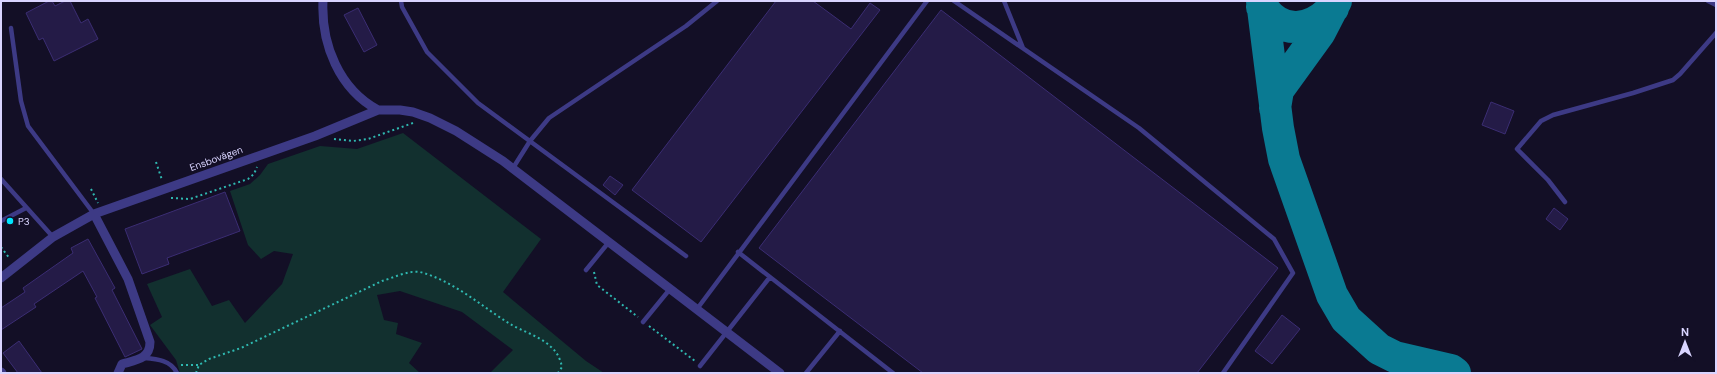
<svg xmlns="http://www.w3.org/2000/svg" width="1717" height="374" font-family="'DM Sans',sans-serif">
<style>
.green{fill:#12302f}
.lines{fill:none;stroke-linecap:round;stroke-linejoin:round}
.taxiway{stroke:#0a7a92;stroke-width:32}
.building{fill:#241b47;stroke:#3b2d73}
.path{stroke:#2fb8b0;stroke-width:2;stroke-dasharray:2 3;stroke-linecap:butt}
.lane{stroke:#3d3a85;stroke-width:4.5}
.street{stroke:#3d3a85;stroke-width:9}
.poi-dot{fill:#00e5ff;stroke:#130f26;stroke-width:1.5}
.labels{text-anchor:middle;stroke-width:3;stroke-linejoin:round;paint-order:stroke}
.street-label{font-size:10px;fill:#d9d4ff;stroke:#130f26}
.poi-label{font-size:10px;fill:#d9d4ff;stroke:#130f26;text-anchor:start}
</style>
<rect width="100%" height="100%" fill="#130f26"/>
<path class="green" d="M403,133l138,106 -38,53 83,69 18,12h-114l23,-23 -51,-38 -62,-21 -23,4 7,25 14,3 -2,11 26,9 -13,20 11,10h-240l-4,-13 -26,-35 12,-8 -15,-33 43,-15 22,37 17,-6 16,23 37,-39 11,-30 -19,-3 -13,8 -13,-14 -18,-54 20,-7 10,-9 8,-11 52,-18 37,3z"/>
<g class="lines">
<path class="taxiway" d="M1262,1l16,127 6,31 48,136 14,24 33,30 16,8 56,13 4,3
M1262,7c20,29 49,24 71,1
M1275,108l3,-18 42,-58 16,-31"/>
</g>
<path class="building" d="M49,1h3l3,5 10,-5h5l11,22 7,-4 10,20 -44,22 -11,-23 -4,2 -13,-27z
M776,1h37l38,28 19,-26 10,7 -179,232 -69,-52z
M358,8l19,37 -13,7 -20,-37z
M941,10l337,258 -81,105h-274l-164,-125z
M1491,102l23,9 -9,23 -23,-9z
M610,176l13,9 -8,10 -12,-10z
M225,192l15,39 -73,27 2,6 -27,10 -17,-45z
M1554,208l14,11 -8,11 -14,-11z
M88,239l27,49 -3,2 30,59 -17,8 -30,-59 2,-1 -14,-26 -49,33 2,3 -35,23v-22l24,-16 -2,-4 50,-35 -2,-5z
M1282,315l18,14 -28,35 -17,-13z
M19,341l23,32h-24l-15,-20z"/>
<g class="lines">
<path class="path" d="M334,139l19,2 15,-2 45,-16
M156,162l6,18
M91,189l7,14
M171,198l19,1 58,-20 6,-5 3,-7
M1,247l9,12
M594,272l3,13 41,32
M649,326l46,35
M181,365h18
M196,373l3,-8 10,-6 32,-11 141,-67c11,-3 26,-11 38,-9 34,9 61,34 90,52 12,7 29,12 40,22 7,6 10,12 12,21l-4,6"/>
<path class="lane" d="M401,1l1,6 25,45 51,51 208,153
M954,1l185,127 135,111 19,34 -70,100
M1004,1l19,47
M1708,1l8,4
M11,28l10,73 7,25 66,88
M513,168l17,-27 19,-23 137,-92 31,-25
M1,179l52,58
M1565,202l-17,-22 -31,-31 24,-28 12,-6 80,-22 40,-13 7,-6 36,-41
M1,221l25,-13
M738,252l155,121
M586,270l23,-28
M697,309l230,-308
M643,322l27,-33
M144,358c13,1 27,2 33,15
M700,366l70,-89
M806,373l34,-42"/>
<path class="street" d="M323,1c-2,43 16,88 55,109
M94,214l34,65 22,63c0,17 -14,18 -28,22l-4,9
M1,278l52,-41 41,-23 221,-78 63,-26h22l13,2 17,6 26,13 47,30 277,212
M1,372l1,1"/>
</g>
<circle class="poi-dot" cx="10" cy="221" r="4"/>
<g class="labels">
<g class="street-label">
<text transform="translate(216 158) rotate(-20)" y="4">Ensbovägen</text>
</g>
<g class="poi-label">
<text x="18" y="225">P3</text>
</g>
</g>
<rect width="1717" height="374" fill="none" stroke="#d9d4ff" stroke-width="4"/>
<g transform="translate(1685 342)" stroke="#130f26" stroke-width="3" paint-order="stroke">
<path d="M0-3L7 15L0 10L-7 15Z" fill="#d9d4ff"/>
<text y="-6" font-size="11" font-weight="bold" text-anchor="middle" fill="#d9d4ff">N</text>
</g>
</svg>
